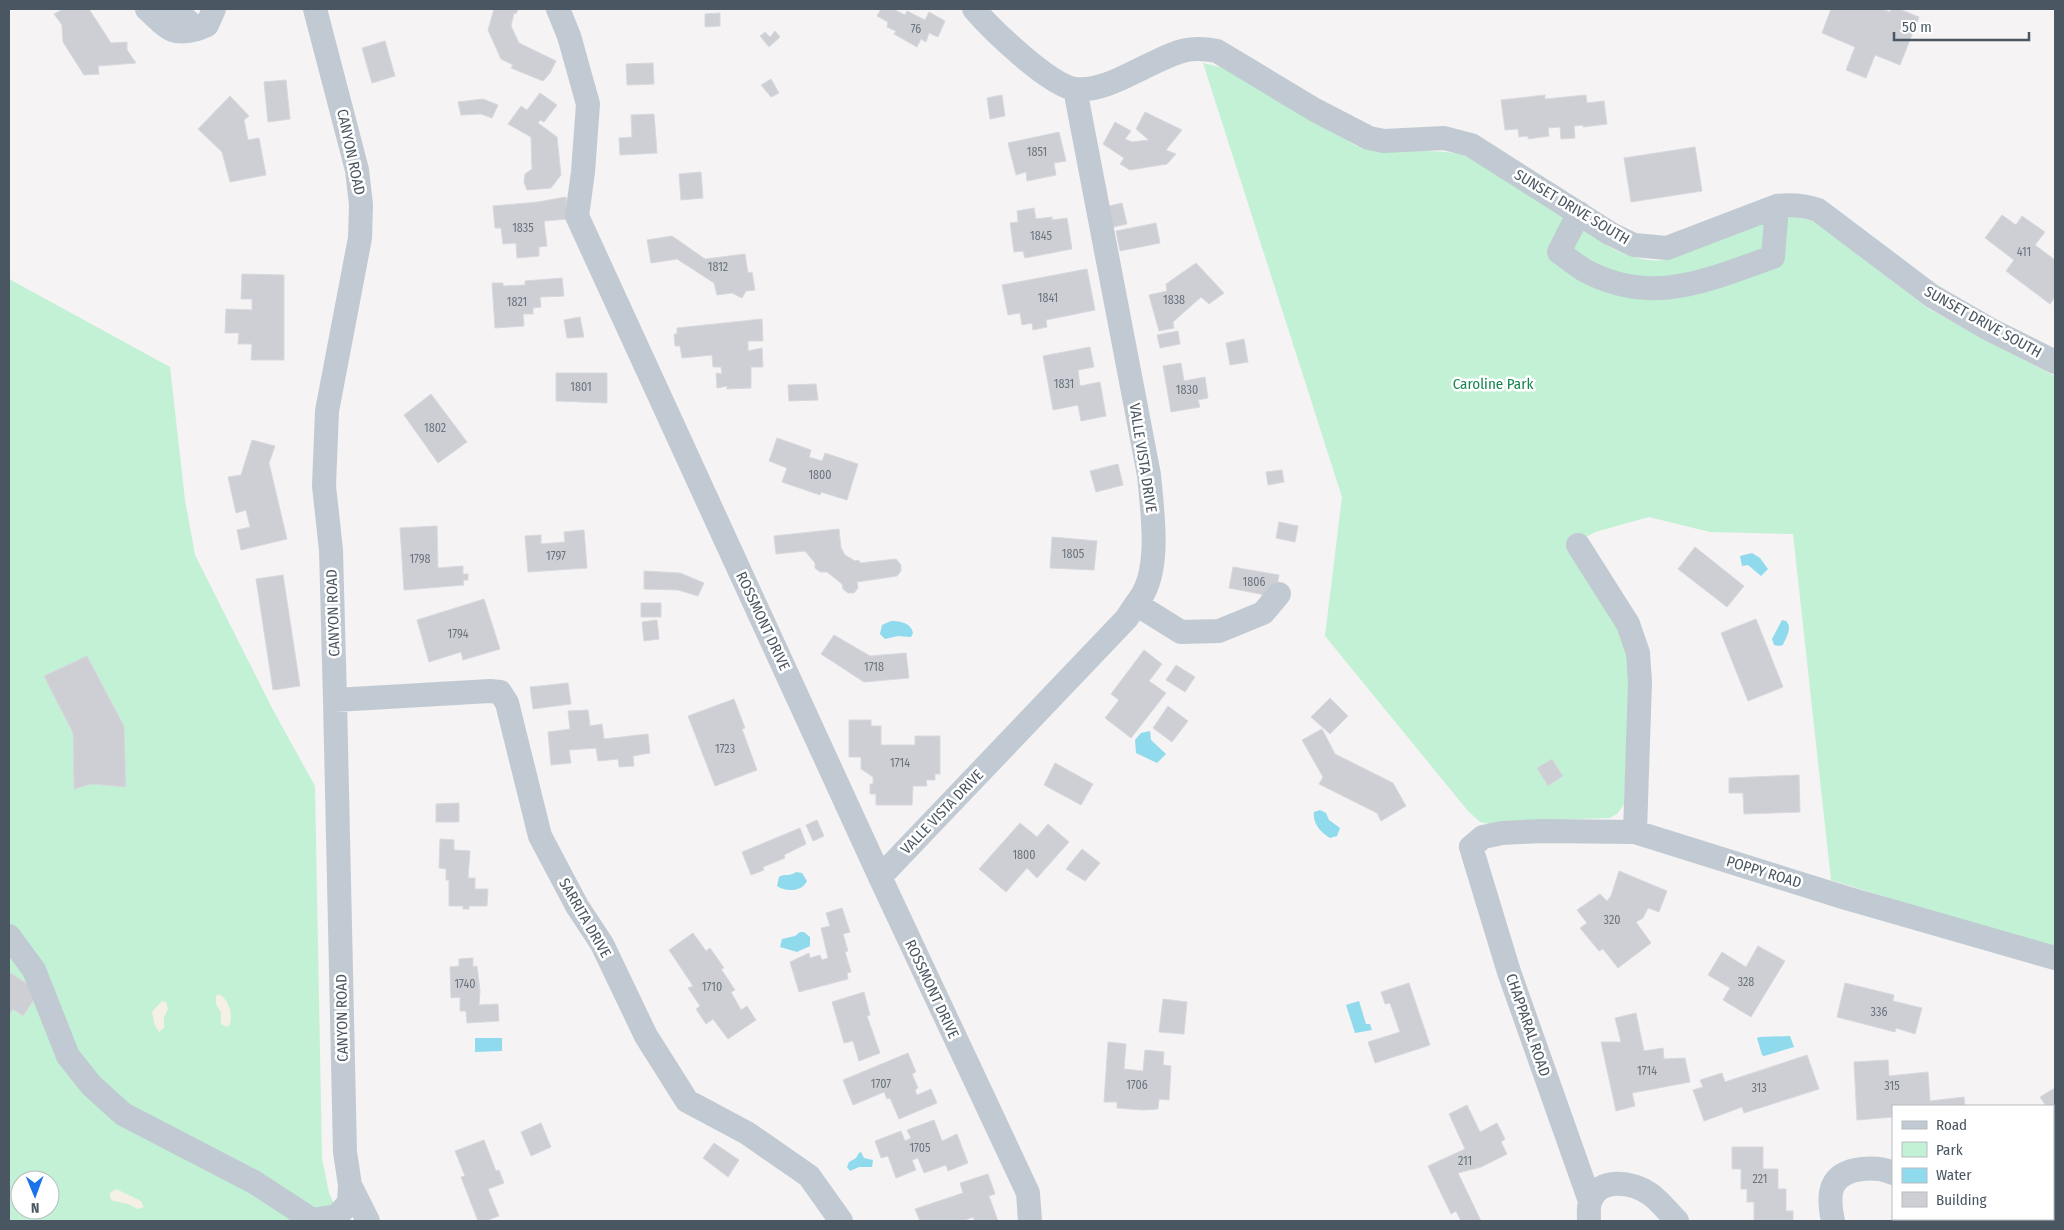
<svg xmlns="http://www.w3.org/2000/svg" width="2064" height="1230" font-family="'Fira Sans Condensed',sans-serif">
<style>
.green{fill:#c3f1d5;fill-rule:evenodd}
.sand{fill:#f5f0e5}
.water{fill:#90daee}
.building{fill:#cdcfd5;stroke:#d7d9de}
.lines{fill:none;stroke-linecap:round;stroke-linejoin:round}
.minor{stroke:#c1cad2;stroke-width:24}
.labels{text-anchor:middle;stroke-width:5;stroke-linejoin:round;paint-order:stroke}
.number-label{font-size:12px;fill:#6b747e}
.street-label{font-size:15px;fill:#4a5661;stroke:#fff}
.park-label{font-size:15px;fill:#17864f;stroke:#fff}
</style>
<rect width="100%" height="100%" fill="#f5f3f3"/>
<path class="green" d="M1203,63l20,5 134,78c37,11 76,-1 113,11l138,89c18,10 36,16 57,14l109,-42c15,-2 27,-1 41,4l114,87 58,32 68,35v574l-224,-70 -38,-346 -83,-2 -61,-15 -54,15 -27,15 54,86 8,30 -6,141 -6,9 -8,5 -60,2 -52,6 -18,-4 -12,-11 -143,-175 17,-139z
M9,279l161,88 15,133 10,55 78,155 42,76 7,372 7,35 13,28h-333zM20,1180h30v30h-30z"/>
<path class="sand" d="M219,994c10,5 16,24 9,33l-7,-3v-11l-5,-9v-8z
M162,1001l4,1 2,7 -4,8v11l-5,4 -4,-6 -3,-14z
M116,1189l25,12 3,6 -6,2 -10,-5 -15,-3 -3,-3v-5z"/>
<path class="water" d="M1752,553l8,5 8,11 -7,7 -13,-11 -6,1 -2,-10z
M1782,620l4,1c7,7 0,16 -3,24l-4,1 -5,-1 -2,-6z
M891,621c10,0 20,2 22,12l-2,4 -13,-1 -13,3 -5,-5 2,-9z
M1150,731l1,9 15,14 -9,9 -21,-10 -1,-13 6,-7z
M1320,810l6,3 3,7 11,8 -3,8 -7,2c-9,-5 -18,-15 -16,-26z
M796,872l6,1 5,8c-5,11 -21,11 -30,5l2,-9c6,-4 11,0 17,-5z
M800,932h4l6,5v9l-13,6 -17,-5 2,-8 13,-3z
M1359,1001l7,23h4l2,6 -17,3 -9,-28z
M1790,1036l4,11 -30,9 -2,-1 -5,-17 2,-1z
M475,1038h27v13l-27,1z
M861,1152l3,6 9,2 -1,7h-13l-9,4 -3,-4 2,-5 7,-4 3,-5z"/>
<path class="building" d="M63,9h26l22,34 16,-1v8l9,13 -38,3 1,8 -15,1 -21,-33 -1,-17 -8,-11z
M494,9h24l-2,5 -2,-1 -3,13 8,17 37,18 -6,12 -7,8 -32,-13 2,-3 -12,-6 -13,-29z
M881,9h12l12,6 2,-4 18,9 4,-8 16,9 -7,16 -9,-4 -3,9 -5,-3 -4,8 -23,-13 2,-3 -9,-4 1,-5 -11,-6z
M1831,9h50l9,3 1,-3h8l20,8 -19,48 -25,-10 -9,23 -20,-8 9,-23 -33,-14z
M720,13v13l-15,1v-13z
M775,31l5,6 -11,10 -9,-11 5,-4 5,5z
M385,41l10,35 -23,7 -10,-35z
M653,63l1,21 -27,1 -1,-21z
M771,79l8,14 -8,4 -10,-12z
M286,80l4,39 -22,3 -4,-40z
M540,93l17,12 -13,17 -4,-2 -2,3 19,14 4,38 -10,13 -24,2 -3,-8 1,-8 7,-5 -1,-32 -23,-13 13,-18 6,4z
M1002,95l3,21 -15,3 -3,-21z
M1545,95v4l41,-4 1,8 17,-2 3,23 -24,3v-2l-9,1 1,12 -14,1 -1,-12 -12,1 1,8 -21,3v-3l-9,1 -1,-8 -13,1 -4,-30z
M230,96l19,20 -5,4 4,20 11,-2 7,37 -36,7 -8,-30 -24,-23z
M483,99l15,6 -6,13 -11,-4 -20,1 -3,-13z
M1145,112l37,18 -16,20 10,4 -9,10 -37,6 -10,-6 4,-6 -21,-14 12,-22 16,9 -6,8 7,3 17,-2 -13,-11z
M654,114l3,39 -37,2 -1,-17 13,-1 -1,-22z
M1059,132l7,29 -12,2 2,12 -29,6 -1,-9 -10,3 -8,-32z
M1695,147l7,44 -71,11 -7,-44z
M701,172l2,26 -22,2 -2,-26z
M566,197l2,22 -24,2 3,25 -8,1v9l-22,2 -1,-15 -13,1 -2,-16h-6l-2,-22 45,-4z
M1122,203l5,21 -18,4 -4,-21z
M1034,208l2,11 16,-2v3l15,-2 5,31 -47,9 -2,-7 -9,1 -4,-29 8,-1 -1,-11z
M2002,215l14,10 6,-9 23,16 -10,13 20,15v37l-5,7 -44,-33 8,-11 -29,-22z
M1156,223l4,20 -40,8 -4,-20z
M672,236l33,23 40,-5 3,19 4,-1 3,18 -9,1 -4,7 -10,-5 -15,2 -3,-12 -37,-24 -26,4 -4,-23z
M1196,263l28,30 -15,11 -8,-7 -28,25 1,6 -15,3 -10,-36 18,-4 -1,-7z
M1087,269l8,41 -49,10 1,7 -14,3 -1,-7 -10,2 -2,-12 -12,2 -6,-30z
M242,274l42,1v85h-33l1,-16h-14l1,-11h-14l1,-24 26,1v-11h-11z
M562,278l2,18 -24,1 1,10 -8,1v6h-10l1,12 -29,2 -3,-45h11v3l22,-1v-4z
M580,317l4,20 -17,1 -3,-18z
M762,319l1,22h-15v10l14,-3 1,19h-12v21l-24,1v-3l-10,2 -1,-15 6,1 -1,-7h-8l-1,-12 -30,3 -2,-12h-5l-1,-12h3v-6z
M1178,331l2,13 -20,4 -3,-13z
M1244,339l4,23 -18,3 -4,-22z
M1090,347l4,20 -16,3 2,16 20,-4 6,34 -25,5 -3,-16 -25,5 -10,-54z
M1181,363l3,18 21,-4 3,21 -10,2 2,7 -29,5 -8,-46z
M556,373h51v30l-51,-2z
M816,384l2,16 -29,1 -1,-16z
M431,394l36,48 -29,21 -34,-48z
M777,438l34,12 -2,7 13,4 3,-8 33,11 -11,36 -26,-8 -1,3 -38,-13 5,-14 -18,-7z
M252,440l23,6 -6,17 18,76 -46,11 -4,-20 13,-3 -4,-17 -10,3 -8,-36 13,-2z
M1118,464l5,21 -27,7 -6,-21z
M1282,470l2,12 -16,3 -2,-13z
M1279,522l19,4 -3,16 -19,-4z
M437,526l1,42 25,-2v8h5v6h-5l1,5 -60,5 -4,-62z
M839,529l2,19 4,7 10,6 4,-1 1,3 36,-4 5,6v6l-4,5 -40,6 1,6 -4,5h-6l-5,-4 -1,-5 -15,-12h-7l-5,-4v-5l-10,-12 -29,3 -2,-18z
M584,530l3,38 -59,4 -3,-36 16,-1v9l24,-2 -1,-10z
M1052,537l45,4 -3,29 -44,-2z
M1695,547l49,39 -17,21 -49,-38z
M1233,567l46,8 -4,22 -46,-9z
M644,571l36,2 24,10 -6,13 -20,-6 -34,-1z
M283,575l17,111 -27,4 -17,-111z
M484,599l16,50 -37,11 -2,-8 -32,10 -12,-42z
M641,603h20v14h-20z
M1756,619l27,68 -35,14 -27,-68z
M657,620l2,19 -15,2 -2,-19z
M834,635l36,21 36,-3 3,25 -45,4 -43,-28z
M1144,650l18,14 -13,17 17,12 -35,45 -26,-20 14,-18 -8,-6z
M87,656l37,70 2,61 -34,-3 -18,5 -1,-56 -29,-57z
M1176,665l19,12 -10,15 -19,-12z
M568,683l3,21 -38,5 -3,-22z
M1330,698l18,18 -18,18 -19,-17z
M734,699l11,29 -3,1 15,41 -42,16 -27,-70z
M1168,706l20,15 -16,21 -19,-14z
M588,710l2,16 12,-2 2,15 44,-5 2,19 -17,3 1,10 -15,1 -1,-8 -20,2 -2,-13 -27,2 2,13 -20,2 -3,-33 22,-3 -2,-18z
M849,720h22v6h10v19h34v-9h25v38h-5v6h-9l1,6h-14l-1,19h-36v-11h-6v-10h3v-7l-12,-8v-12h-12z
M1322,729l13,25 58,29 13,23 -25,15 -4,-8 -58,-29 4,-7 -21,-37z
M1552,759l11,17 -15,10 -11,-18z
M1055,763l38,21 -12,21 -37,-20z
M1799,775l1,37 -56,2 -1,-21h-14v-15z
M459,803v19h-23v-18z
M817,820l7,16 -11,5 -7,-16z
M1020,823l17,14 11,-13 21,18 -32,36 -10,-10 -21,24 -27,-23z
M800,828l6,16 -22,11 1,3 -22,9 1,3 -13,5 -9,-23z
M440,839l14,1v10l16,1 -2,27h7v11h13l-1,17h-18v3h-6v-3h-14v-26h-3v-11l-7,-1z
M1082,849l18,14 -15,18 -19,-12z
M1619,871l48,20 -8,21 -11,-4 -5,10 -7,4 15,21 -33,25 -15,-19 -4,2 -19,-23 7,-5 -10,-13 23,-16 7,7 4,-5z
M842,908l8,24 -7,2 5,17 -3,1 6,20 -4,1 1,6 -49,13 -9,-30 19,-9 1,5 10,-3 2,5 6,-2 -7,-30 9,-2 -4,-13z
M693,933l13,18 4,-3 14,20 -3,1 14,21 -4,2 10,18 6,-4 9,14 -28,19 -15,-20 -7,5 -10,-15 4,-3 -12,-18 5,-2 -24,-36z
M1758,946l27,15 -34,56 -28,-17 7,-12 -22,-13 14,-23 24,15z
M473,958v9l4,-1 3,25 -1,14 19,-1 1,17 -32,2 -1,-12h-6v-14l-9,1 -1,-31 9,-1v-7z
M9,972l30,20 -16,24 -10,-7 -4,6z
M1409,983l21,62 -55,18 -7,-21 32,-10 -10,-29 -5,1 -4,-12z
M1845,983l49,12 -1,6 29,7 -7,26 -19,-6 -1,4 -58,-15z
M864,992l6,23 -3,1 13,37 -21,8 -6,-20 -9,2 -12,-41z
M1163,999l24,3 -3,32 -25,-2z
M1636,1013l8,38 19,-3 1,11 21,-1 5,24 -58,11 3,13 -19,5 -15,-69h20l-6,-24z
M1108,1042l18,2 -2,25 19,2 2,-21 19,2 -1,13 8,1 -2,34 -10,-1 -1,10 -15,1 -26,-2v-6h-13z
M908,1053l8,19 -4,2 6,14 -3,2 2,5 14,-6 6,14 -38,16 -9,-21 -3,1 -3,-7 -31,13 -10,-25z
M1807,1055l12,34 -75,24 -2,-6 -38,14 -11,-31 10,-3 -3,-7 22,-7 3,9z
M1888,1060l1,16 39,-4 2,29 34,-4 1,9h-72v11l-36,3 -3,-58z
M2055,1088v27l-2,2v-11h-7l-6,-9z
M1467,1105l13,27 17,-9 8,16 -4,3 6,12 -26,13 -23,6 23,48h-20l-5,-10 -5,3 -23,-48 37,-17 -16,-35z
M934,1120l8,21 15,-7 11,29 -20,8 -2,-6 -22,8 -6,-15 -6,2 4,10 -20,8 -8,-22 -7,2 -6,-17 26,-10 4,10 6,-3 -4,-8z
M541,1123l10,24 -20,9 -10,-24z
M484,1140l12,31 3,-1 5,13 -16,6 11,27 -14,5h-7l-17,-44 4,-1 -10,-25z
M714,1143l25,17 -11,17 -25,-19z
M1732,1147h31v22h15v20h8v22h7v10h-39v-19h-7v-13h-6v-20h-9z
M988,1174l7,20 -6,2 9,25h-23l-2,-4 -11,4h-42l-5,-12 48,-16 -3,-10z"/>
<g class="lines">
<path class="minor" d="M147,9c19,17 23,28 50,20
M174,9l23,20 10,-4 7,-16
M315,9l42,161 4,35 -1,33 -33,173 -3,75 7,64 4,150 10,452 5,33 18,36
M558,9l11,27 19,68 -5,68 -6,44 303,661 148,316 2,28
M974,9c18,21 75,76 101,80 26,3 54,-15 76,-25 25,-12 38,-19 66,-13l98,59 54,28 15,3 60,-3 27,7 140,89 23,11 33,3 110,-42c15,-2 26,-1 41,4l114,86 57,33 66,33
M1579,213l-20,39c8,6 17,13 25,18 68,37 123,10 189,-13l4,-51
M1578,545l50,79 10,29 2,29 -5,150
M1136,604l45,28 38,-1 44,-18 16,-19
M335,700l155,-9 10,1 7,11 33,133 37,70 25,38 44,92 41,65 60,32 62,43 32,45
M880,877l247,-259c5,-9 12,-17 17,-26 16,-31 8,-83 5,-117l-74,-386
M9,936l25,34 34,86 23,29 32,29 131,68 60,39
M1590,1201l-81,-229 -38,-125 12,-10 19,-4 39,-2 94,1 211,66 209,60
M1928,1219l2,2
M312,1220l25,-4 12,-13 1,-18
M1589,1221c0,-6 -1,-13 1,-19 8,-26 43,-20 60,-8 10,7 18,18 27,27
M1833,1221c-6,-28 -4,-48 29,-52 10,-1 22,0 31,4"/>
</g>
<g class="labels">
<g class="number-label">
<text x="916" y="33">76</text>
<text x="1037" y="156">1851</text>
<text x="523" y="232">1835</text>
<text x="1041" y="240">1845</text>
<text x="2024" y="256">411</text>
<text x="718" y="271">1812</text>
<text x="1048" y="302">1841</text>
<text x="1174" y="304">1838</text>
<text x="517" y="306">1821</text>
<text x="1064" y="388">1831</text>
<text x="581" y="391">1801</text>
<text x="1187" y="394">1830</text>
<text x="435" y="432">1802</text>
<text x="820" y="479">1800</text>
<text x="1073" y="558">1805</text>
<text x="556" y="560">1797</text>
<text x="420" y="563">1798</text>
<text x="1254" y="586">1806</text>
<text x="458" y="638">1794</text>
<text x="874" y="671">1718</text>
<text x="725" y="753">1723</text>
<text x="900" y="767">1714</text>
<text x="1024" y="859">1800</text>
<text x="1612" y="924">320</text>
<text x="1746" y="986">328</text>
<text x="465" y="988">1740</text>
<text x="712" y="991">1710</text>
<text x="1879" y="1016">336</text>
<text x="1647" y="1075">1714</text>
<text x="881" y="1088">1707</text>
<text x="1137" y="1089">1706</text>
<text x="1892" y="1090">315</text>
<text x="1759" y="1092">313</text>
<text x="920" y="1152">1705</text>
<text x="1465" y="1165">211</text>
<text x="1760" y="1183">221</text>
</g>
<g class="street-label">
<text transform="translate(351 152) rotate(78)" y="5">CANYON ROAD</text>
<text transform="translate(1572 207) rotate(31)" y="5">SUNSET DRIVE SOUTH</text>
<text transform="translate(1983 322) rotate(29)" y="5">SUNSET DRIVE SOUTH</text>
<text transform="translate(1143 458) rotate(81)" y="5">VALLE VISTA DRIVE</text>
<text transform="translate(333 613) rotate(-92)" y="5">CANYON ROAD</text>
<text transform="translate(763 621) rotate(65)" y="5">ROSSMONT DRIVE</text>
<text transform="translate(942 812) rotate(-46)" y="5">VALLE VISTA DRIVE</text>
<text transform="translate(1764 872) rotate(17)" y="5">POPPY ROAD</text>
<text transform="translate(585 918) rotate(60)" y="5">SARRITA DRIVE</text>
<text transform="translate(932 989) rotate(65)" y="5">ROSSMONT DRIVE</text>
<text transform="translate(342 1018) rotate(-91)" y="5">CANYON ROAD</text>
<text transform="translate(1528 1025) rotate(71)" y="5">CHAPPARAL ROAD</text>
</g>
<g class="park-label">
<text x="1493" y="389">Caroline Park</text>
</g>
</g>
<rect width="2064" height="1230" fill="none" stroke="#4a5661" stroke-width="20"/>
<rect x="1892" y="1105" width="162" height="115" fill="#ffffff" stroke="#b7bbc0"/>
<rect x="1902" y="1121" width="25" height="8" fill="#c1cad2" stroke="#b7bbc0"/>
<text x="1936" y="1130" font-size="15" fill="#4a5661">Road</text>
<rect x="1902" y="1142" width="25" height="15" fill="#c3f1d5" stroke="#b7bbc0"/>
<text x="1936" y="1155" font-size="15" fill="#4a5661">Park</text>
<rect x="1902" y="1168" width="25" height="15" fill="#90daee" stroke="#b7bbc0"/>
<text x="1936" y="1180" font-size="15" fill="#4a5661">Water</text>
<rect x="1902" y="1192" width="25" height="15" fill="#cdcfd5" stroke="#b7bbc0"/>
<text x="1936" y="1205" font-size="15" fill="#4a5661">Building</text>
<g transform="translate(35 1195) rotate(179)"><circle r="24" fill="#ffffff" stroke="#b7bbc0"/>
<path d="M0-4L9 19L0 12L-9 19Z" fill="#1a73e8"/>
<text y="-8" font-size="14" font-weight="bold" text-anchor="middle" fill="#4a5661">N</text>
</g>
<path d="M1894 32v8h135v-8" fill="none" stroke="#4a5661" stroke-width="2.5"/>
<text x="1902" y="32" font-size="15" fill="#4a5661" stroke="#ffffff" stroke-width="4" paint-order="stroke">50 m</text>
</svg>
